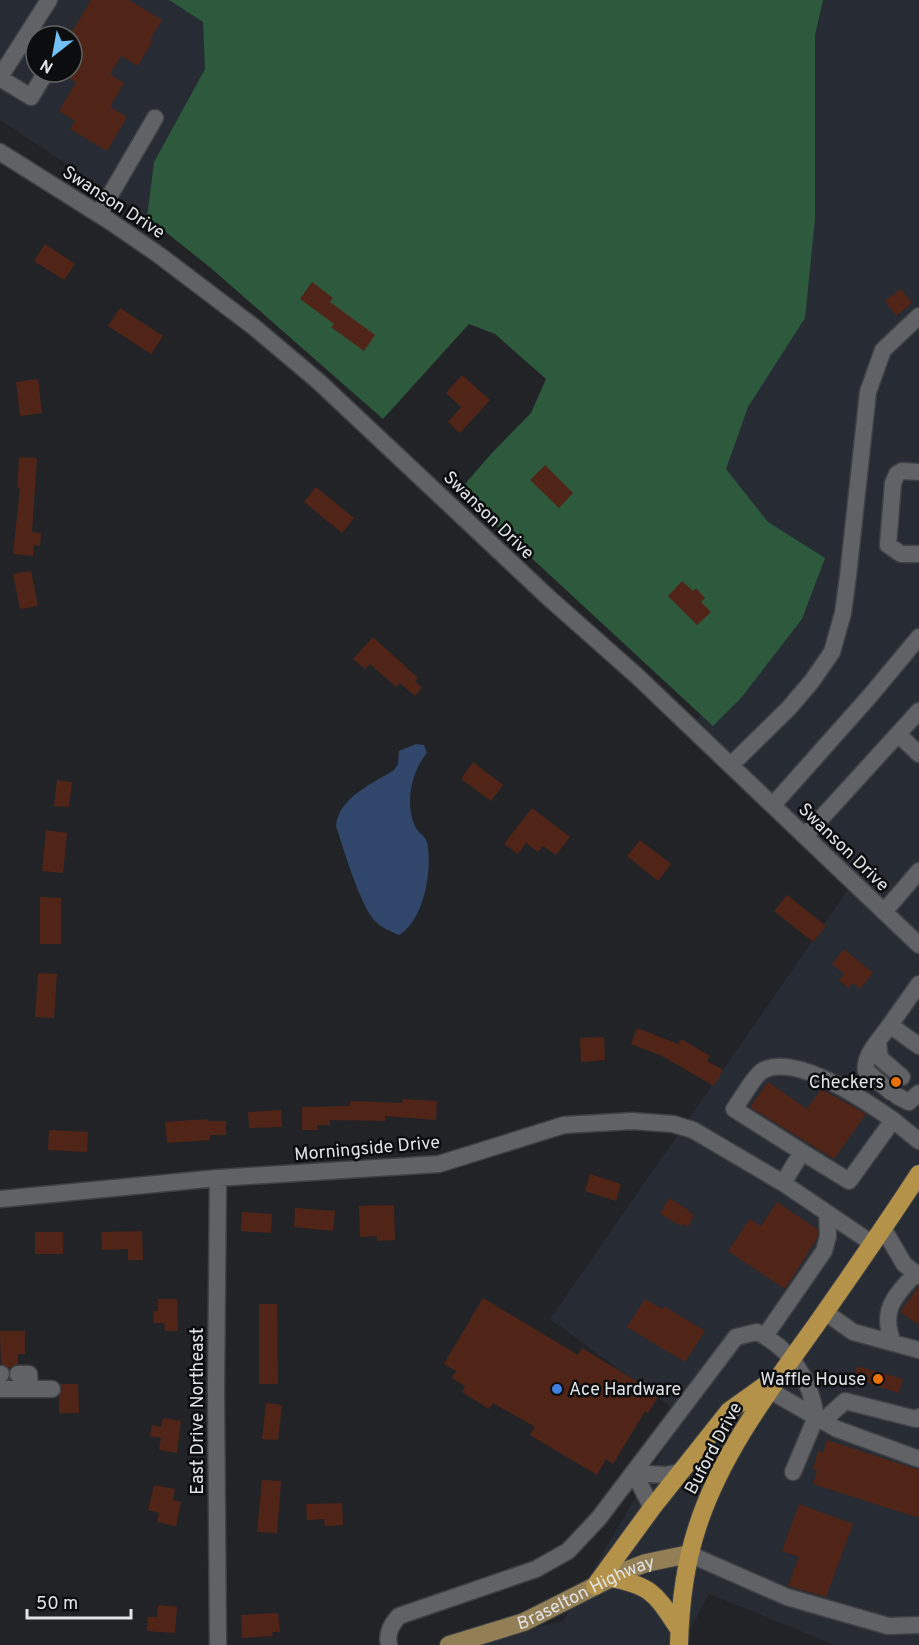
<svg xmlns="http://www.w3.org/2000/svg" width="919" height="1645" font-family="Overpass,sans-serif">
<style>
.built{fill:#262b34;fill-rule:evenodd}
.forest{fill:#2d5a3c}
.water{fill:#30466b}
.building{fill:#502517}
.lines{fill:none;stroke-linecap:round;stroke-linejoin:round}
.minor-casing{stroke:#3e4043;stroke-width:19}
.major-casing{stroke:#3e4043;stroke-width:20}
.highway-casing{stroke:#3e4043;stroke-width:20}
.minor{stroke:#606266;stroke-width:16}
.major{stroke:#927f55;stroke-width:18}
.highway{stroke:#b49249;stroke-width:18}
.food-dot{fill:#e8710a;stroke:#0c0d0e;stroke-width:2}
.shop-dot{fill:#3f7fe0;stroke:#0c0d0e;stroke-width:2}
.labels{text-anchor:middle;stroke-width:5;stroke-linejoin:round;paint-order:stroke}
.street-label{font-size:18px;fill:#e1e3e5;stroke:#0c0d0e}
.poi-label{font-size:18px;fill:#e1e3e5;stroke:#0c0d0e;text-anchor:end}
</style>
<rect width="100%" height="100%" fill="#222327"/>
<path class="built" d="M0,0h169l34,22 2,47 -51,93 -7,55 -147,-97zM36,36h36v36h-36z
M795,0h124v1645h-84l-126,-51 -27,51h-217l98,-24 120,-205 -133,-97 299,-431 -160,-158 116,-146 -119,-103z"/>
<path class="forest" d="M169,0h654l-8,35v184l-10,99 -57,89 -22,62 42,53 57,36 -23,61 -61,79 -28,28 -254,-235 32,-37 40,-41 15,-34 -51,-45 -26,-10 -86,95 -171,-150 -65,-52 7,-55 51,-93 -2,-47z"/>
<path class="water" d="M416,744l8,1 3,8c-16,19 -23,53 -11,75 3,6 9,7 11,14 6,27 -3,79 -28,93 -9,-4 -19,-8 -25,-15 -15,-18 -30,-70 -38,-94 2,-28 36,-42 58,-56l4,-6 1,-13z"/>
<path class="building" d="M91,0h38l33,20 -12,20 2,2 -14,24 -17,-10 -11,18 14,9 -14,24 17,10 -20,34 -37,-22 5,-8 -16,-10 17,-29 -6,-3 13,-21 -11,-6v-20z
M45,244l30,20 -11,16 -30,-19z
M312,282l21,16 -3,4 45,33 -11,16 -33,-24 3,-3 -34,-25z
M901,289l11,14 -16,13 -11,-15z
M120,308l43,28 -12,18 -43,-28z
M462,375l28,25 -30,33 -12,-11 13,-15 -15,-14z
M38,379l4,34 -22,3 -4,-34z
M19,457l18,1 -5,74 9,1 -1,13 -6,-1 -1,11 -20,-2 7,-66h-3z
M545,465l28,28 -14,15 -29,-28z
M316,487l38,31 -12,15 -38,-31z
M31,571l7,35 -18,3 -7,-35z
M682,581l11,10 3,-3 9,10 -4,4 10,10 -14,13 -29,-29z
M373,637l45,41 -3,3 7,7 -7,8 -15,-13 -4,4 -26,-23 -5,5 -12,-10z
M473,762l30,23 -12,16 -30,-22z
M57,780l15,2 -3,25 -15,-1z
M532,808l38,29 -14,18 -13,-9 -5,6 -12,-9 -8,11 -14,-10z
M46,830l21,3 -4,40 -21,-2z
M640,840l31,24 -13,17 -31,-25z
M787,895l39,31 -13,16 -39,-31z
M40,897l21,1v46h-21z
M844,949l29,24 -13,16 -7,-6 -5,5 -9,-8 5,-6 -12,-10z
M38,973l19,1 -3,44 -19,-1z
M637,1028l41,16 3,-5 29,17 -3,5 16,9 -9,16 -52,-30 -31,-12z
M604,1037l1,23 -24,2 -1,-24z
M768,1082l39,27 14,-20 45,25 -32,45 -84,-52z
M403,1099l34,2 -1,19 -51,-4v5l-55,-1v5h-13v5h-15v-23l48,-1v-5l52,2z
M281,1110l1,17 -33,1 -1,-16z
M208,1119v2h18v14h-16v5l-43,3 -2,-21z
M49,1130l39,2 -1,20 -39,-2z
M590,1174l31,10 -5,17 -31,-10z
M669,1198l21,13 -1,1 5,3 -6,12 -6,-3 -1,2 -21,-12z
M777,1202l40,27v9l-32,51 -57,-38 22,-32 11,7z
M394,1205l1,35 -18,1v-5l-17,1 -1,-31z
M295,1208l40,3 -2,20 -39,-4z
M242,1212l30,2 -1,19 -30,-2z
M142,1231l1,29h-15v-11l-26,1 -1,-18z
M35,1232h28v22h-28z
M919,1286v39l-19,-13z
M483,1298l95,57 4,-7 77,47 -11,18 -3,-2 -32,53 -7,-5 -9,16 -67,-40 5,-8 -42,-24 -4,6 -27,-17 3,-6 -13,-8 4,-7 -12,-7z
M158,1299h19l1,32h-13l-1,-8h-10l-1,-12h5z
M645,1299l17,10 2,-3 41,25 -20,31 -58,-35z
M259,1304h18l1,80h-19z
M0,1331h25v23h-7v10l-9,4 -8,-4z
M857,1366l46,13 -4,14 -46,-15z
M61,1384h17l1,29h-20v-17l3,-6z
M266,1403l16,2 -4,35 -16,-1z
M163,1418l18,3 -4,32 -18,-3 2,-12 -11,-2 2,-11 9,2z
M827,1440l92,30v48l-106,-34 4,-13 -4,-2 5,-18 5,2z
M262,1480l19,1 -4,52 -20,-1z
M154,1485l21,4 -2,11 8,2 -5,24 -19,-4 2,-9 -11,-3z
M342,1503l1,22 -18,1 -1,-7 -17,1 -1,-16z
M799,1504l54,20 -27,73 -38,-11 11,-29 -17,-6z
M158,1605l19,2 -2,26 -28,-2 1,-14h9z
M278,1613l2,19h-8l1,4 -31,2 -1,-23z"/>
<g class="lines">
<g class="minor-casing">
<path id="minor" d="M0,77l49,-77
M0,78l31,19 15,-25
M0,152l111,70 48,33 95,72 64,54 231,217 88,78 282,269
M99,214l56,-96
M919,472l-17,-1 -5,3 -4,9 -5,62 13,9h18
M898,734l21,20
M731,765l58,-57 23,-27 20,-29 11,-39 5,-37 20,-184 15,-42 36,-34
M773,805l96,-108 50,-60
M805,836l114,-125
M884,912l35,-41
M919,984l-29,41 29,21
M890,1025c-8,12 -27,30 -24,46l25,21
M878,1043l2,15 22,19
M897,1096l12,6 10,-9
M802,1152l-68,-43c7,-9 20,-33 28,-38 33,-19 104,30 131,49
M783,1183l19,-31 47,29 44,-61 26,21
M0,1199l218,-21 221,-14 125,-39 68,-4 41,3 20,6 90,53 90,61
M883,1228l21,36 15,12
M825,1312l28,20 66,18
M765,1336l59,-85 4,-15 -1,-23
M893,1343c-13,-33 1,-46 23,-70
M0,1374h1
M18,1374h11l1,15
M0,1389h52
M823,1421l22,-20 71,18 3,-2
M793,1472l23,-55 21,12 82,30
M652,1508l-18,-35 31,2 16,-3
M689,1554l98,43 101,29 31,-1
M218,1645l-2,-255 2,-212
M389,1645c-3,-12 3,-21 10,-29l137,-47 32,-18 31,-33 137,-181 21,-5c35,18 53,46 59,85l-47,-27"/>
</g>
<g class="major-casing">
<g id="major">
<path id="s1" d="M449,1645l75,-23 101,-51 21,-8 43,-9"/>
</g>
</g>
<g class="highway-casing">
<path id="highway" d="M611,1578c42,8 45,17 68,51
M595,1586l57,-78 77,-97 42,-30
M679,1645c1,-39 6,-80 18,-117 24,-75 74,-140 119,-203 35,-50 70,-100 103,-151"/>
</g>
<use href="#minor" class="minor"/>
<use href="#major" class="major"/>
<use href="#highway" class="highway"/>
</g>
<g class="food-dot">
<circle cx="896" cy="1082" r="6"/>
<circle cx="878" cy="1379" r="6"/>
</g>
<circle class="shop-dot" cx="557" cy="1389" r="6"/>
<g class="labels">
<g class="street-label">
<text transform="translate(114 202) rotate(33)" y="6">Swanson Drive</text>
<text transform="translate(489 515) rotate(44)" y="6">Swanson Drive</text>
<text transform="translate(844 847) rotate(44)" y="6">Swanson Drive</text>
<text transform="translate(367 1148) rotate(-5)" y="6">Morningside Drive</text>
<text transform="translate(197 1411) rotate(-90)" y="6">East Drive Northeast</text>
<text transform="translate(713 1448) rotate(-62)" y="6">Buford Drive</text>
<text dy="6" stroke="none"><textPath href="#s1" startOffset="147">Braselton Highway</textPath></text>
</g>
<g class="poi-label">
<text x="884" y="1088">Checkers</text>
<text x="866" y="1385">Waffle House</text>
<text x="569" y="1395" text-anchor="start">Ace Hardware</text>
</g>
</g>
<g transform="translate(54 54) rotate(211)"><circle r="28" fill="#0c0d0e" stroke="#616364" stroke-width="1.5"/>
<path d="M0-4.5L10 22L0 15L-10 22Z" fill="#71c1f5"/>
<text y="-9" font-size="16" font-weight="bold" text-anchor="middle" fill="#e1e3e5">N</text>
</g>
<path d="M27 1609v9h104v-9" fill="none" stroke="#e1e3e5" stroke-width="3"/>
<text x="36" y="1609" font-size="18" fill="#e1e3e5" stroke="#0c0d0e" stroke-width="4.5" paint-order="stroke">50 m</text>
</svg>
